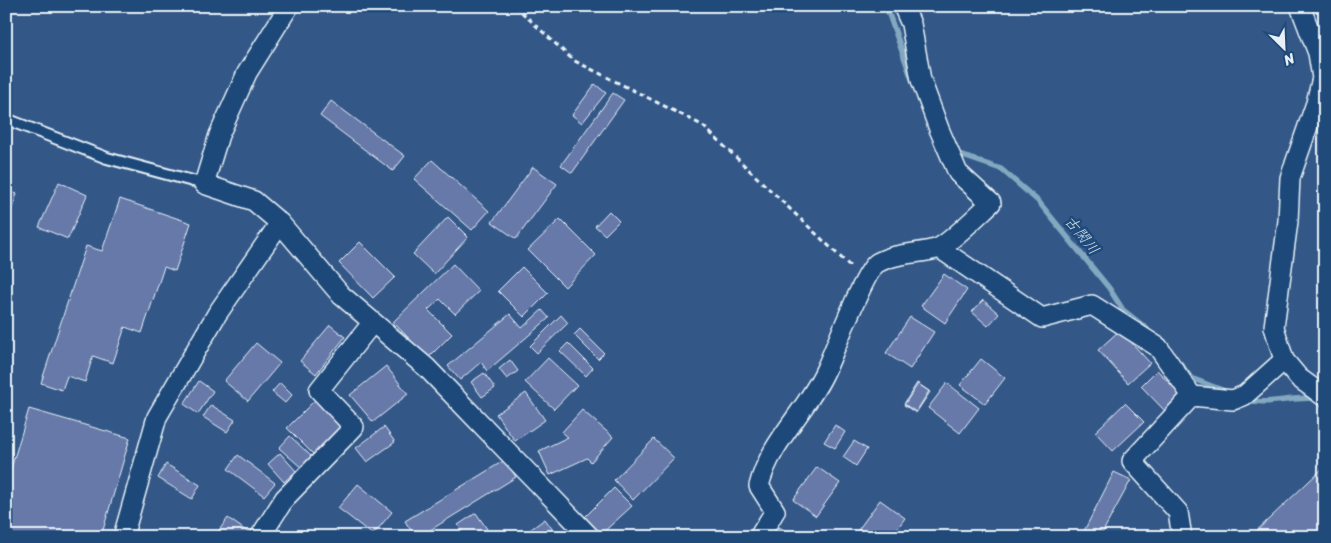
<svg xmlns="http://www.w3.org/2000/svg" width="1331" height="543" font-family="Sriracha,'Klee One',sans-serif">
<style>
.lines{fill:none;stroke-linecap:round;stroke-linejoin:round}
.stream{stroke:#83a8c0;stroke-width:5.5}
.building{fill:#6679a9;stroke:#e8f1f8}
.service-casing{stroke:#e8f1f8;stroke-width:14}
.minor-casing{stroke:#e8f1f8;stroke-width:22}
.path{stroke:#e8f1f8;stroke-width:3;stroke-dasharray:5 4;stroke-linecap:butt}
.service{stroke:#1f4a7a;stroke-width:10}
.minor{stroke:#1f4a7a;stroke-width:19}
.labels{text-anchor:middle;stroke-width:5;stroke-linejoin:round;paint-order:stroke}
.water-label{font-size:15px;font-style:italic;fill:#cfdfea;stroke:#1f4a7a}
</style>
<rect width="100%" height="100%" fill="#335888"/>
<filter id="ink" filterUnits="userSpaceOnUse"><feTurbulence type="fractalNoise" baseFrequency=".02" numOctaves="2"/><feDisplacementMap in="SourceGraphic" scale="10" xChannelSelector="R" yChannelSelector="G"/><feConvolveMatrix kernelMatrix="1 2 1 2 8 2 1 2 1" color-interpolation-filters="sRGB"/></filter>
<g filter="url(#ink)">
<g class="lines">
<path class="stream" d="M886,6l27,76
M955,150l5,5 41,14 37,32 71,87 14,22 24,19
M1181,364l10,14 36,14
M1245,399c22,8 49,-4 73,0"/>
</g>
<path class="building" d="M595,84l11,9 -24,30 -10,-8z
M613,93l11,7 -52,73 -11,-8z
M331,101l74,55 -12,15 -73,-55z
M432,160l57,51 -17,19 -58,-51z
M533,167l24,17 -41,55 -24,-17z
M59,182l28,13 -19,44 -29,-12z
M6,190l11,4 -9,26h-2z
M120,199l71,24 -16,48 -11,-4 -22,66 -17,-6 -12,36 -20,-7 -8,26 -18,-6 -5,14 -21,-7 45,-137 16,5z
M609,211l10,10 -14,14 -10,-9z
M448,217l20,20 -34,37 -21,-20z
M560,219l36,36 -31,32 -37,-37z
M360,242l35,35 -22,21 -34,-35z
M453,264l26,27 -24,23 -15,-15 -12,11 24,24 -24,24 -35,-36z
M522,267l26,26 -24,24 -26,-26z
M944,274l23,16 -22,33 -24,-17z
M983,300l16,14 -11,12 -16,-14z
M542,310l7,8 -62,53 -6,-9 -21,18 -12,-14 62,-52 12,14z
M561,315l7,8 -31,30 -7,-7z
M910,317l24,15 -24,37 -24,-16z
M330,325l15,12 -29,37 -16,-13z
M580,329l24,24 -6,6 -24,-24z
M1120,330l30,33 -22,20 -30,-33z
M256,343l24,20 -32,38 -24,-20z
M568,343l25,25 -7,8 -26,-25z
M548,358l29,27 -23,24 -29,-27z
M981,359l24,19 -20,26 -25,-19z
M510,360l8,11 -11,8 -8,-10z
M386,366l22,28 -35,28 -23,-27z
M1157,370l25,26 -17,15 -24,-25z
M484,373l11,15 -13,9 -11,-15z
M199,381l14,10 -15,23 -14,-10z
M280,383l12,12 -7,8 -13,-11z
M917,383l12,8 -13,21 -12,-8z
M947,383l32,25 -19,25 -32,-25z
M918,384l12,8 -14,21 -12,-8z
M526,393l19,27 -30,21 -19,-27z
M319,396l27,27 -32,32 -27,-27z
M1125,403l19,19 -31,29 -18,-19z
M211,405l24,15 -8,12 -24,-15z
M29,409l101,29 -29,99h-95v-52z
M582,410l31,27 -22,25 -4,-4 -37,17 -11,-24 29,-14 -6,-5z
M835,425l10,7 -10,16 -11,-6z
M384,427l11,15 -28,20 -11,-14z
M290,436l23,22 -10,11 -24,-21z
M654,439l20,19 -41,42 -19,-20z
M854,441l13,8 -11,17 -13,-9z
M280,453l16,18 -12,11 -16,-18z
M238,455l37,28 -11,13 -36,-27z
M505,460l11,17 -97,60h-4l-10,-16z
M166,464l34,21 -8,14 -34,-21z
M1325,466v71h-75z
M817,467l23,16 -24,33 -23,-16z
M1114,472l17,8 -31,57h-9l-8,-4z
M358,484l34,28 -19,23 -35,-27z
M614,488l18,18 -34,31 -16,-17z
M880,500l25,18 -14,19h-38z
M476,513l11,16 -12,8h-9l-8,-12z
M228,518l21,15 -2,4h-33z
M545,519l13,18h-38z
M779,527l18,10h-24z"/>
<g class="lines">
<g class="service-casing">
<path id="service" d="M6,119l101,39 97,26"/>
</g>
<g class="minor-casing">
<path id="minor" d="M289,6l-42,67 -28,62 -15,49 50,17 26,22 61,72 86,73 163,169
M1300,6l18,47 4,25 -6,25 -26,75 -2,43 -14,106 10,33 15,18 26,19
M939,248l103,70 50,-13 66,42 34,49 41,4 12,-5 39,-35
M123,537l34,-120 60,-103 63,-91
M260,537l25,-39 69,-71 -35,-37 54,-68
M759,537l16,-26 -16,-25c11,-45 49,-76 67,-117 9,-19 38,-97 51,-106 17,-10 40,-9 59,-14 12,-4 44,-36 55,-46l-33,-30 -19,-44 -18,-49 -10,-56 -8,-18
M1182,537l-4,-25 -46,-51 60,-65"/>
</g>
<path class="path" d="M515,6l58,54 129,65 150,143"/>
<use href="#service" class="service"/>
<use href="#minor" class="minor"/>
</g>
</g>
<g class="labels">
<g class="water-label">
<text transform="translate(1082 235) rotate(51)" y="5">古閑川</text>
</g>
</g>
<rect width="1331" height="543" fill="none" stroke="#1f4a7a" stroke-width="25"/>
<rect x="12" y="12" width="1306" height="518" fill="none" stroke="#e8f1f8" stroke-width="2" filter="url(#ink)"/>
<g transform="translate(1284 48) rotate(156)" stroke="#1f4a7a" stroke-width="4" paint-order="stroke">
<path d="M0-4L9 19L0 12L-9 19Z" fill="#e8f1f8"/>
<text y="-8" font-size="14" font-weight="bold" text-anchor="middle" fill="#e8f1f8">N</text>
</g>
</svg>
